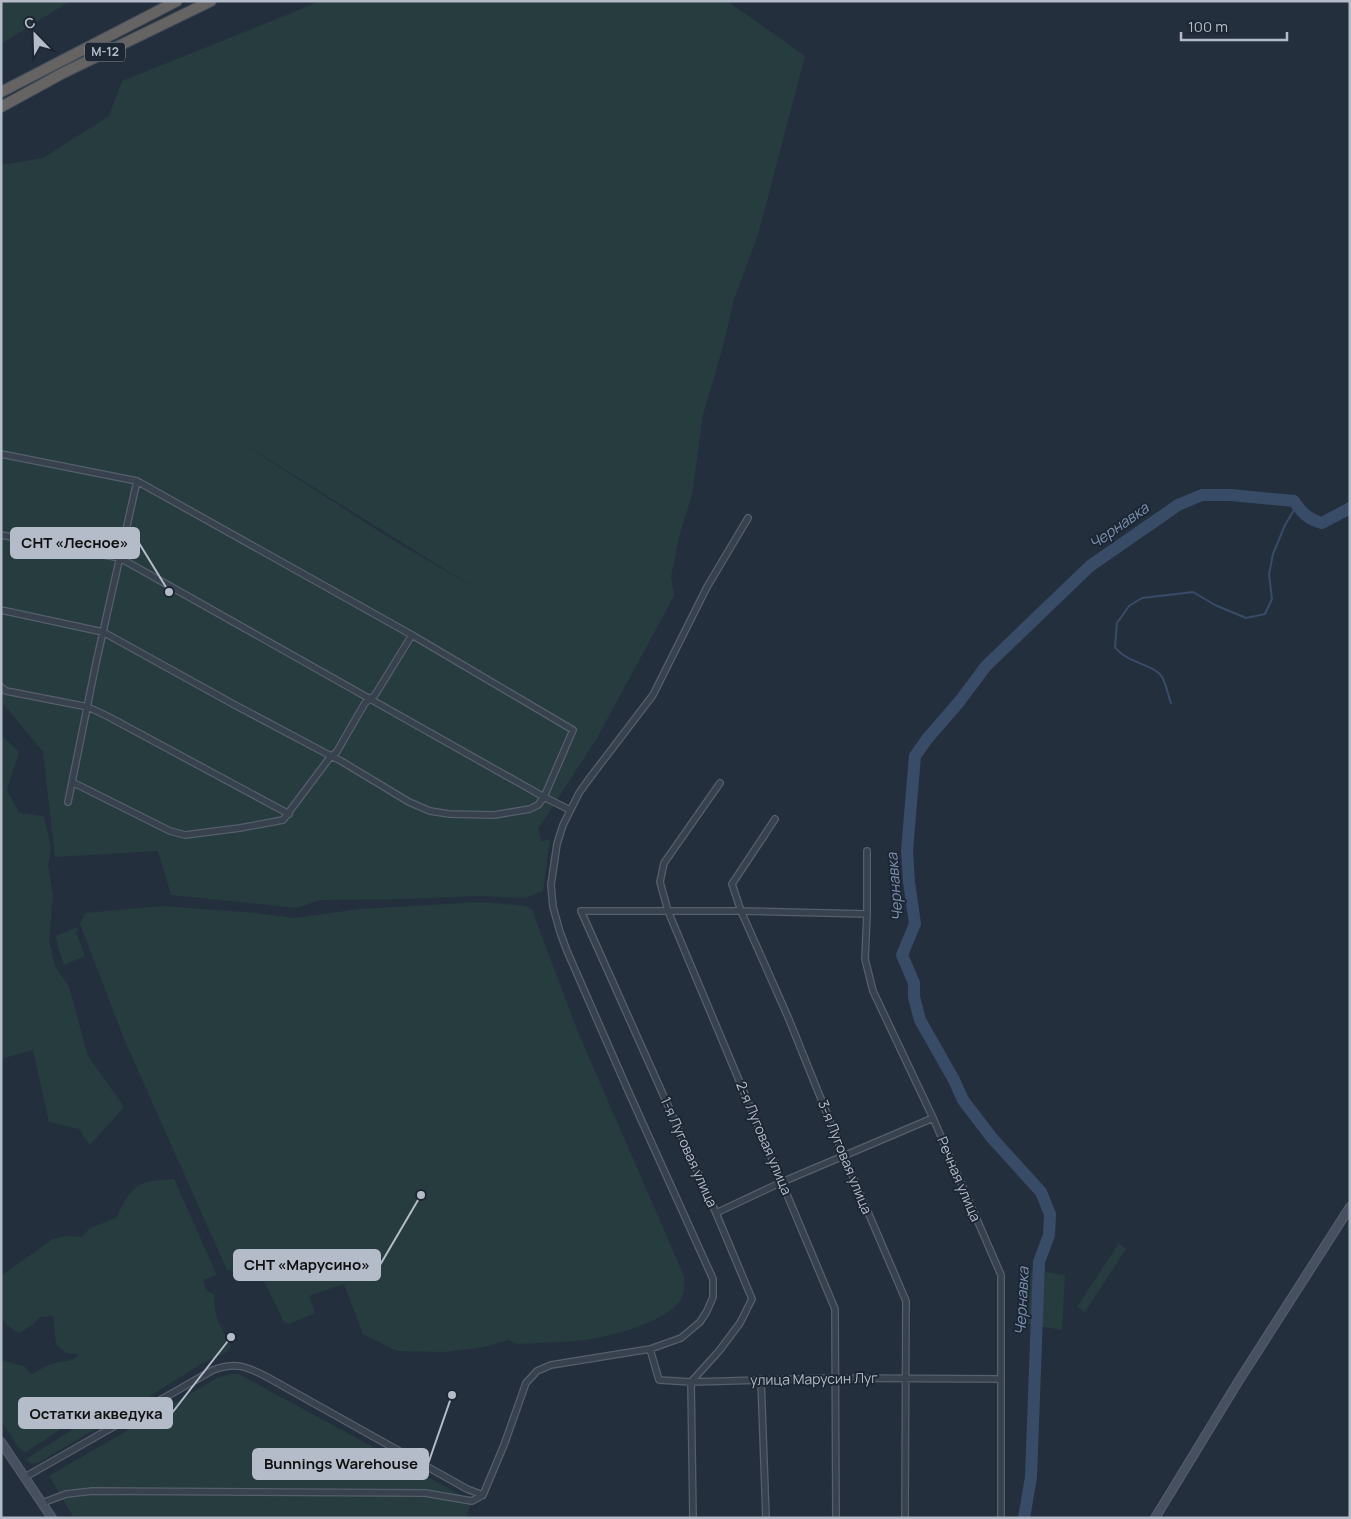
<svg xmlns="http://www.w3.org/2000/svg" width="1351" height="1519" font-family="Manrope,sans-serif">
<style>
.green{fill:#263c3f;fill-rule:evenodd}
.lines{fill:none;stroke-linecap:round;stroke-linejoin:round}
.stream{stroke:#394c67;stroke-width:2}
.river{stroke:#394c67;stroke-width:12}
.minor-casing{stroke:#565f6c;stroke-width:8}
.secondary-casing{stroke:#565f6c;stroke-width:10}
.trunk-casing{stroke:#434c59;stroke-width:12}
.minor{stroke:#38414e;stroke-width:5.5}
.secondary{stroke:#465061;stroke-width:8}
.trunk{stroke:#656462;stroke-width:10}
.labels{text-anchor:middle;stroke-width:4;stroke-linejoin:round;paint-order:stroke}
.shield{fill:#1d2633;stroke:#878f9c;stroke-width:1}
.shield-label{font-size:12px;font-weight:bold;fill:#b4bcc9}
.street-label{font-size:14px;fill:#b4bcc9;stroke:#1d2633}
.water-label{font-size:15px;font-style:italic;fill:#7c92b1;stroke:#1d2633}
.leader{fill:none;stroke:#b4bcc9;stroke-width:2}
.callout-dot{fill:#b4bcc9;stroke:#1d2633;stroke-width:2}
.callout{fill:#b4bcc9;stroke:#b4bcc9;stroke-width:2}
.callout-label{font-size:15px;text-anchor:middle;font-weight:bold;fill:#111}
</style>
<rect width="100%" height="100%" fill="#242f3e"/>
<path class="green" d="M1,1h71l-5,2 -66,41z
M321,1h406l78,55 -47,179 -24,64 -10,44 -21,72 -11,80 -13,42 -8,40 3,19 -77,142 -57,88h-2l3,15 9,-1 -7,51 -18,7 -47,-2 -73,3 -85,1 -23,8 -126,-13 -13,-44 -103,6 -12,-105 -42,-51v-536l42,-7 66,-42 13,-35zM239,441l239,149 -90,-53z
M1,735l18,17 -12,38 12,23 25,3 7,32 -3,17 5,30 -4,45 6,26 14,21 19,69 36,51 -34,38 -11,-16 -30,-7 -16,-72 -32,9z
M482,902l44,4 6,4 46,122 106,244c0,9 1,19 -5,26 -16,20 -63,33 -88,37 -23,4 -49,3 -73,5l-10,-4 -23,7 -40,5 -48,-1 -34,-17 -19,-50 -35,12 6,17 -26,11 -5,-2 -23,-47 -34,-5 -103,-231 -44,-115 5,-11 77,-7 94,7 38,5 66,-9z
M77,927l1,4 -2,1 9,24 -21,9 -6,-17 -2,-12z
M174,1179l43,96 -14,5 4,11 8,4c-3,21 7,33 16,51l-4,6 -24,11 -93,58 -11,-17 -73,48 -6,-3 -19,-28v-61l23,6 8,8c7,-4 15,-9 23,-11 10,-3 17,0 24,-9l-13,-1 -10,-9 -3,-28 -13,1 -9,9 -12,7 -11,-7 -7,-8v-42l52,-37 13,-3 15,1 9,-9 26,-10c17,-33 19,-37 58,-39z
M1119,1243l7,6 -41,63 -8,-5z
M1030,1270l35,5 -3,55 -35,-6z
M230,1374h9l233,127 -6,17h-392l-25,-42 168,-98z
M92,1417h9l1,8 -62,37 -9,2 -5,-5z"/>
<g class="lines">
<path class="stream" d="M1346,511l4,2
M1171,703c-3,-8 -5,-19 -9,-26 -8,-13 -36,-14 -47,-30l2,-24 12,-17 13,-8 51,-6 22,13 31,13 19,-4 7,-15 -3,-25 4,-20 12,-29 12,-20"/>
<path class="river" d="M1024,1518l7,-41 8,-215 10,-27 1,-21 -9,-22 -49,-54 -29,-38 -9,-20 -34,-60 -6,-23v-14l-12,-28 13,-31 -6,-42 -2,-31 8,-95 12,-17 32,-37 27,-36 104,-100 88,-61 24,-10h29l63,6c8,12 14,18 28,22l28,-15"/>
<g class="minor-casing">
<path id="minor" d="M1,454l136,27 275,154
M1,535l119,23 424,239 26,13
M1,610l102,22 130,72 98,52 10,5 68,41 21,9 19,3 45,1 36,-6 8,-4 6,-8 29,-67 -161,-95 -37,60 -10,8 -29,50 -5,3 -48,64 -43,8 -55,7 -15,-4 -98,-49
M1,687l5,4 82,16 21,10 180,97
M720,783l-56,80 -4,19 8,29 167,398 1,209
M68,802l28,-139 41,-182
M775,819l-43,65 9,27 47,106 56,139 62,145 -1,217
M867,851v63l-2,45 8,32 60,127 68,157v243
M716,1213l66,-31 151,-64
M650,1349l9,31 32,2 145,-4 165,1
M761,1379l5,139
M25,1477l188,-107c23,-8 33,-4 54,7l200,112 16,6
M42,1503l24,-9 27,-3 332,2 47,8 11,-6 21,-50 22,-62 11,-12 14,-6 99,-16 31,-11 19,-16 7,-11 6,-14v-18l-83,-184 -63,-144 -7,-19 -7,-25 -2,-22 6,-41 6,-19 16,-32 10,-14 64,-84 54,-108 41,-69
M693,1518l-2,-136 28,-31 21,-28 12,-24 -36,-86 -135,-302h160l126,3"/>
</g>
<g class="secondary-casing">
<path id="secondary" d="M1,1442l51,76
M1155,1518l83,-136 112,-175"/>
</g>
<g class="trunk-casing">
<path id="trunk" d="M1,92l176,-91
M1,107l62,-34 148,-72"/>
</g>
<use href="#minor" class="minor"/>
<use href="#secondary" class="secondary"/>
<use href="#trunk" class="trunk"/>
</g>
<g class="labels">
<rect class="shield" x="85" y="42.5" width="40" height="19" rx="4"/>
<g class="shield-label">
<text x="105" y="56">М-12</text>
</g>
<g class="street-label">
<text transform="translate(764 1138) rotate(67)" y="5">2-я Луговая улица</text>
<text transform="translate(689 1152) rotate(66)" y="5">1-я Луговая улица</text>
<text transform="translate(845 1157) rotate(68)" y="5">3-я Луговая улица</text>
<text transform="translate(959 1179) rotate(67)" y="5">Речная улица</text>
<text transform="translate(814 1379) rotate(-1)" y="5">улица Марусин Луг</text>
</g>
<g class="water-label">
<text transform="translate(1119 526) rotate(-35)" y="5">Чернавка</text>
<text transform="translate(895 887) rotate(-95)" y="5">Чернавка</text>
<text transform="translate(1022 1301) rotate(-87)" y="5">Чернавка</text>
</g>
</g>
<path class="leader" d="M169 592L139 543M421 1195L380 1265M231 1337L172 1413M452 1395L428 1464"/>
<g class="callout-dot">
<circle cx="169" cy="592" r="5"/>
<circle cx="421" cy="1195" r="5"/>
<circle cx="231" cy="1337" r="5"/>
<circle cx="452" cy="1395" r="5"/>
</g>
<g class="callout">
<rect x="11" y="528" width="128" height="30" rx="5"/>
<rect x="234" y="1250" width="146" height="30" rx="5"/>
<rect x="19" y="1398" width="153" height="30" rx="5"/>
<rect x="253" y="1449" width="175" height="30" rx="5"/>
</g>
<g class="callout-label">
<text x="75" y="548">СНТ «Лесное»</text>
<text x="307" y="1270">СНТ «Марусино»</text>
<text x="96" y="1419">Остатки акведука</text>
<text x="341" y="1469">Bunnings Warehouse</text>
</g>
<rect width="1351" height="1519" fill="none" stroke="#b4bcc9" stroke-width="5"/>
<g transform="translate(35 35) rotate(337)" stroke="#1d2633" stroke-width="4" paint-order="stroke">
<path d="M0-4L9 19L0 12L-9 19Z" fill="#b4bcc9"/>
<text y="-8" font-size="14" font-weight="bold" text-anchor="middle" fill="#b4bcc9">С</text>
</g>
<path d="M1181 32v8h106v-8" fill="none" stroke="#b4bcc9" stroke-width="2.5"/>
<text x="1188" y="32" font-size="15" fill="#b4bcc9" stroke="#1d2633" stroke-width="4" paint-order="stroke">100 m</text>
</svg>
